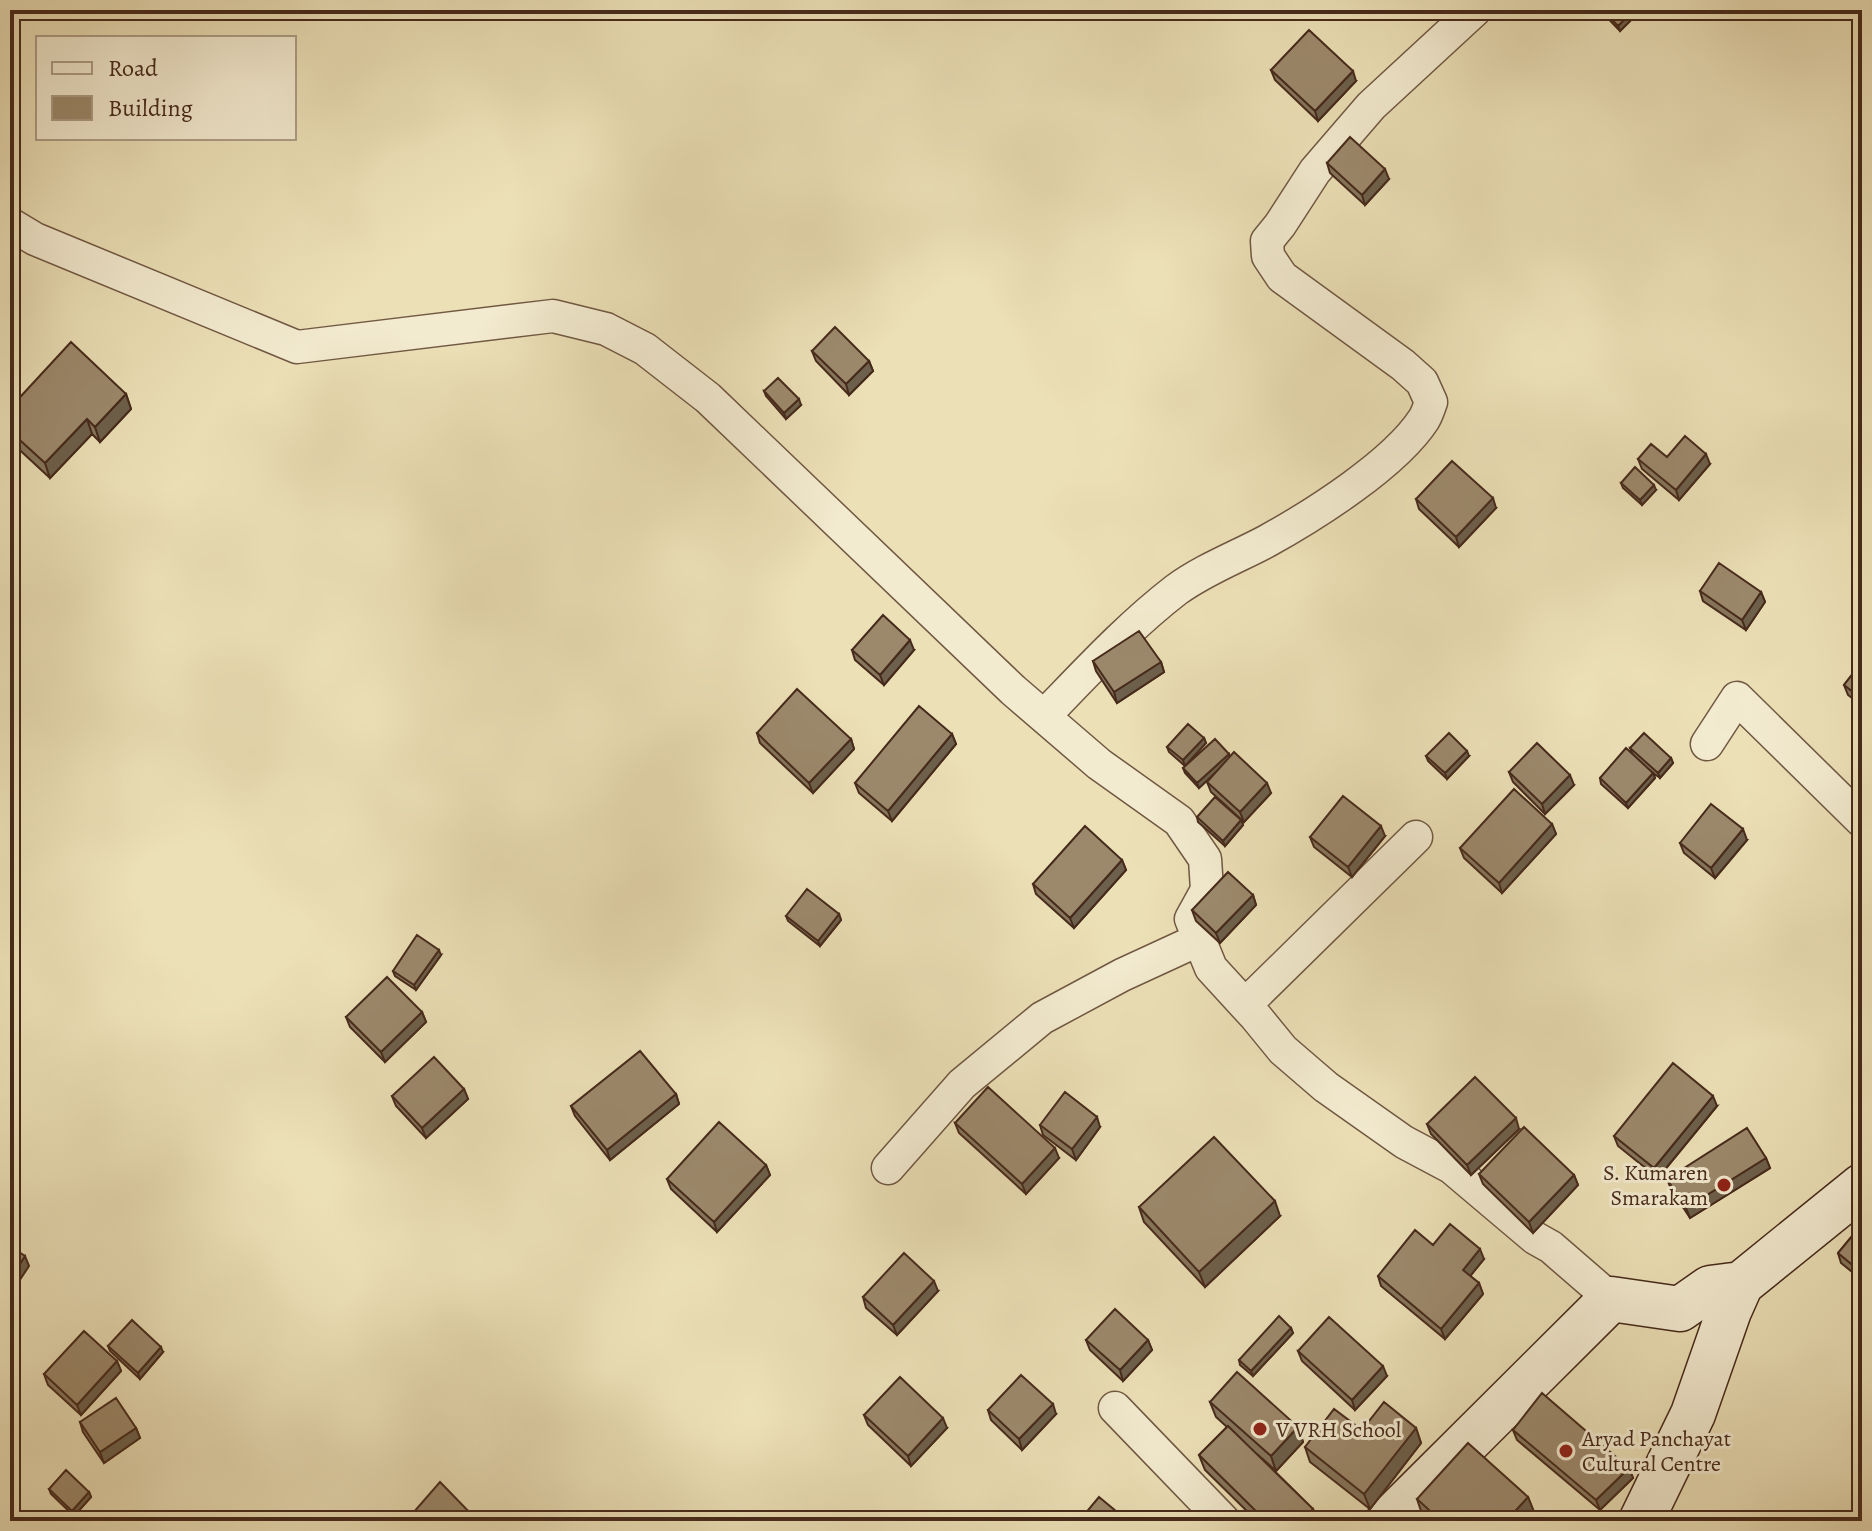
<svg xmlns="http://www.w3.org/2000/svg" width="1872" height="1531" font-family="Alegreya,serif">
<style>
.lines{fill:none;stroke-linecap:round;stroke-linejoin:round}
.street-casing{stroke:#705842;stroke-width:35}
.secondary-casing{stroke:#462a1b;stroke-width:47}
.street{stroke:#f3ebd0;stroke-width:32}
.secondary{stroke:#f3ebd0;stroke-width:44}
.wall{fill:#86765d;stroke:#462a1b;stroke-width:2}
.shaded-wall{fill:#6d604c;stroke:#462a1b;stroke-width:2}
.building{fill:#9c896c;stroke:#462a1b;stroke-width:2}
.poi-dot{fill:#8f2418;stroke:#f3ebd0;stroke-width:3}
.labels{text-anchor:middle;stroke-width:6;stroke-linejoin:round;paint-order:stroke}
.poi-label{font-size:22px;fill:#462a1b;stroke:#f3ebd0;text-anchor:start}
</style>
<rect width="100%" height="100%" fill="#ece0b7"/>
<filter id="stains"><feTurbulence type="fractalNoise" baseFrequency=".0025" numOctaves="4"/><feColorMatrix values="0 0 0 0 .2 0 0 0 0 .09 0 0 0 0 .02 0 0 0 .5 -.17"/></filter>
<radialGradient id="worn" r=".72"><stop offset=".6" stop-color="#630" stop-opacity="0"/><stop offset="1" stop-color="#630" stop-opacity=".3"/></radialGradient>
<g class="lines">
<g class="street-casing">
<path id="street" d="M10,224l25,15 262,108 256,-31 53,13 39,20 63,49 305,292 86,74 80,57 26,38 2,31 -16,29 20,49 45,49 27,33 43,37 78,55 47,25 84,71 16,9 60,52
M1044,716c42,-43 84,-89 132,-126 27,-20 61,-33 91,-49 47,-26 128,-77 157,-122 3,-5 5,-11 7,-17l-9,-20 -19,-17 -121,-88 -14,-21 -1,-15 13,-16 35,-54 56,-65 104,-96
M1707,744l30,-46 125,123
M1245,1005l171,-168
M888,1168l74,-84 80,-66 80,-43 76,-35
M1115,1408l109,113"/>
</g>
<g class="secondary-casing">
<path id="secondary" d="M1388,1521l223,-222 69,10 30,-21 31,-4 121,-98
M1641,1521l52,-107 36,-103 12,-27"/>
</g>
<use href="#street" class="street"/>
<use href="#secondary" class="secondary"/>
</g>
<path class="wall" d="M1600,10h28l5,8 -13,13z
M1271,70l85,11 -38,40 -43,-41z
M1327,163l62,16 -24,26 -35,-32z
M812,351l57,10 4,10 -24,24 -33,-34z
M764,391l37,14 -15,14 -20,-23z
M126,394l5,15 -31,33 -8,-8 -42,44 -40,-37v-33z
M1667,457l43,7 -31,36 -37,-31 -4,-10z
M1621,483l35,7 -14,15 -19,-17z
M1416,499l80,9 -37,39 -40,-38z
M1700,591l61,1 4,10 -19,28 -43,-29z
M852,650h62l-30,35 -29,-25z
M1093,661l68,1 3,10 -47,31 -21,-32z
M1862,662v44l-14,-11 -4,-10z
M757,733l94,6 3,10 -41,44 -53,-50z
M952,734l4,10 -64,77 -33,-28 -4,-10z
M1204,738l2,5 -21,23 -16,-14 -2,-5z
M1630,748l41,10 2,5 -13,15 -7,-5 2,5 -27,30 -27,-24 -1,-6 32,-25z
M1229,754l1,3 41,36 -27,29 -33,-30 -4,-10 7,-8 -15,14 -14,-15 -2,-5z
M1426,756h43l-22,23 -19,-18z
M1509,772l65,13 -29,29 -32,-32z
M1197,817l44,3 2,5 -18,21 -27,-24z
M1552,824l4,10 -54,59 -38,-35 -4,-10z
M1385,836l-33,41 -38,-30 -4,-10z
M1747,840l-32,38 -31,-25 -4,-10z
M1122,860l4,10 -52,58 -38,-34 -3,-10z
M1253,895l3,10 -36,38 -24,-22 -4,-11z
M839,914l2,6 -21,26 -32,-25 -2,-5z
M441,955l-25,35 -21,-14 -2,-5z
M422,1012l4,10 -41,40 -35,-35 -4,-10z
M464,1089l4,10 -42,39 -30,-32 -4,-10z
M676,1094l3,10 -69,56 -35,-44 -4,-10z
M1717,1106l-59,72 -40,-32 -4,-10z
M955,1123l104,35 -33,36 -67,-61z
M1427,1124l92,5 -48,46 -40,-41z
M1040,1125l60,2 -24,33 -33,-25z
M1766,1158l4,10 -80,50 -19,-29 -4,-10z
M766,1165l4,10 -53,57 -46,-43 -4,-10z
M1479,1174l95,1 4,10 -45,48 -50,-49z
M1139,1207l141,9 -75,71 -61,-65z
M1862,1224v56l-21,-17 -3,-10z
M1433,1245l51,14 -14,17 9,7 4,11 -38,45 -64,-53 -3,-10z
M938,1291l-41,44 -31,-27 -3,-11z
M1291,1328l2,5 -40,43 -13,-11 -1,-5z
M1086,1340h62l4,10 -29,31 -33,-31z
M108,1346l55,6 -23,27 -30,-28z
M1298,1351l89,25 -32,34 -53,-49z
M117,1361l4,10 -40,44 -33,-30 -4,-11z
M1210,1402l88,25 5,15 -27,29 -19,-17 56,55 5,12h-61l-52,-51 -6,-15 28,-28 -11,-10z
M988,1410l68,4 -34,36 -31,-30z
M864,1415l83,13 -36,38 -43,-41z
M80,1422l56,6 4,10 -36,25 -21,-31z
M1416,1428l5,15 -51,66 -60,-47 -5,-15 57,-17z
M1513,1430l116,38 4,10 -33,32 -83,-70z
M49,1489l40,3 2,5 -17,19 -23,-22z
M1528,1497l6,15 -8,9h-96l-8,-7 -5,-15z"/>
<path class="shaded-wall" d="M1631,13l2,5 -13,13 -2,-5z
M1353,71l3,10 -38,40 -3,-10z
M1385,169l4,10 -24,26 -3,-10z
M869,361l4,10 -24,24 -3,-11z
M126,394l5,15 -31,33 -5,-15z
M799,399l2,6 -15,14 -2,-6z
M87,419l5,15 -42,44 -5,-15z
M1706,454l4,10 -31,36 -3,-10z
M1654,485l2,5 -14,15 -2,-5z
M1493,498l3,10 -37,39 -3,-10z
M1761,592l4,10 -19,28 -4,-10z
M910,640l4,10 -30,35 -4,-10z
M1161,662l3,10 -47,31 -3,-11z
M952,734l4,10 -64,77 -4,-10z
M1204,738l2,5 -21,23 -2,-6z
M851,739l3,10 -41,44 -4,-10z
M1467,751l2,5 -22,23 -2,-6z
M1229,754l1,5 -31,29 -2,-5z
M1671,758l2,5 -13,15 -2,-5z
M1653,773l2,5 -27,30 -2,-5z
M1570,775l4,10 -29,29 -3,-10z
M1267,783l4,10 -27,29 -4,-10z
M1241,820l2,5 -18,21 -2,-5z
M1552,824l4,10 -54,59 -3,-10z
M1381,826l4,10 -33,41 -4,-10z
M1743,829l4,11 -32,38 -4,-10z
M1122,860l4,10 -52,58 -4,-10z
M1253,895l3,10 -36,38 -4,-10z
M839,914l2,6 -21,26 -2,-5z
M439,950l2,5 -25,35 -2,-5z
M422,1012l4,10 -41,40 -4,-10z
M464,1089l4,10 -42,39 -4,-10z
M676,1094l3,10 -69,56 -3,-10z
M1713,1096l4,10 -59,72 -4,-10z
M1097,1117l3,10 -24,33 -4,-11z
M1516,1118l3,11 -48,46 -4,-10z
M1055,1148l4,10 -33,36 -4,-10z
M1766,1158l4,10 -80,50 -4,-10z
M766,1165l4,10 -53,57 -3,-10z
M1574,1175l4,10 -45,48 -4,-11z
M1275,1201l5,15 -75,71 -6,-15z
M1480,1249l4,10 -17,21 -4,-10z
M25,1256l4,10 -19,29v-16z
M934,1281l4,10 -41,44 -4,-10z
M1479,1283l4,11 -38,45 -4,-10z
M1291,1328l2,5 -40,43 -2,-5z
M1148,1340l4,10 -29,31 -3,-11z
M161,1347l2,5 -23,27 -2,-6z
M117,1361l4,10 -40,44 -4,-10z
M1383,1366l4,10 -32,34 -3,-10z
M1053,1404l3,10 -34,36 -3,-11z
M943,1418l4,10 -36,38 -3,-10z
M1298,1427l5,15 -27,29 -5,-15z
M136,1428l4,10 -36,25 -4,-11z
M1416,1428l5,15 -51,66 -6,-15z
M1629,1468l4,10 -33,32 -4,-10z
M89,1492l2,5 -17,19 -2,-5z
M1528,1497l6,15 -8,9h-20z
M1313,1509l5,12h-16z"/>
<path class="building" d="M1603,10h25l3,3 -13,13z
M1309,30l44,41 -38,40 -44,-41z
M1350,137l35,32 -23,26 -35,-32z
M835,327l34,34 -23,23 -34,-33z
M71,342l55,52 -31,33 -8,-8 -42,44 -35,-32v-23z
M778,378l21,21 -15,14 -20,-22z
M1685,436l21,18 -30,36 -38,-31 13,-15 16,13z
M1452,461l41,37 -37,39 -40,-38z
M1635,467l19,18 -14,15 -19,-17z
M1719,563l42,29 -19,28 -42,-29z
M883,615l27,25 -30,35 -28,-25z
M1139,631l22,31 -47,30 -21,-31z
M1862,662v37l-18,-14z
M797,689l54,50 -42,44 -52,-50z
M919,706l33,28 -64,77 -33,-28z
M1188,724l16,14 -21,22 -16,-13z
M1449,733l18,18 -22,22 -19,-17z
M1644,733l27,25 -13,15 -28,-25z
M1215,739l14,15 -32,29 -14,-15z
M1537,743l33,32 -28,29 -33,-32z
M1626,748l27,25 -27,30 -26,-25z
M1234,752l33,31 -27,29 -33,-30z
M1514,789l38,35 -53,59 -39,-35z
M1343,796l38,30 -33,41 -38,-30z
M1215,797l26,23 -18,21 -26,-24z
M1711,804l32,25 -32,39 -31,-25z
M1085,826l37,34 -52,58 -37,-34z
M1228,872l25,23 -37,38 -24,-23z
M807,889l32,25 -21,27 -32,-25z
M417,935l22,15 -25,35 -21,-14z
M387,977l35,35 -41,40 -35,-35z
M640,1051l36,43 -69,56 -36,-44z
M434,1057l30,32 -42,39 -30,-32z
M1673,1063l40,33 -59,72 -40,-32z
M1475,1077l41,41 -49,47 -40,-41z
M988,1087l67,61 -33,36 -67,-61z
M1065,1092l32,25 -25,32 -32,-24z
M719,1122l47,43 -52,57 -47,-43z
M1524,1127l50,48 -45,47 -50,-48z
M1747,1128l19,30 -80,50 -19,-29z
M1214,1137l61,64 -76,71 -60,-65z
M1450,1224l30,25 -17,21 16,13 -38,46 -63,-53 37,-46 18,15z
M1862,1224v49l-24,-20z
M10,1246l15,10 -15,23z
M904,1253l30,28 -41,44 -30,-28z
M1115,1309l33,31 -28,30 -34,-30z
M1279,1316l12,12 -40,43 -12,-11z
M1329,1317l54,49 -31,34 -54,-49z
M132,1320l29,27 -23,26 -30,-27z
M84,1331l33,30 -40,44 -33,-31z
M1237,1372l61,55 -27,29 -61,-54z
M1021,1375l32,29 -34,35 -31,-29z
M900,1377l43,41 -35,38 -44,-41z
M1542,1393l87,75 -33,32 -83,-70z
M116,1398l20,30 -36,24 -20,-30z
M1384,1402l32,26 -52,66 -59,-47 29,-38 28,21z
M1228,1426l85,83 -11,12h-36l-67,-66z
M1468,1443l60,54 -22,24h-65l-24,-22z
M66,1470l23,22 -17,19 -23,-22z
M440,1482l38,39h-72z
M1099,1497l29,24h-49z"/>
<g class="poi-dot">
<circle cx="1724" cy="1185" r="8"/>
<circle cx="1260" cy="1429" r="8"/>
<circle cx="1566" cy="1451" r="8"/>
</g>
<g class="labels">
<g class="poi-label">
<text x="1708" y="1180" text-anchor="end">S. Kumaren<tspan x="1708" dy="25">Smarakam</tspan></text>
<text x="1276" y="1437">V VRH School</text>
<text x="1582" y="1446">Aryad Panchayat<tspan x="1582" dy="25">Cultural Centre</tspan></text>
</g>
</g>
<rect width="1872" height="1531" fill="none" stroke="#ece0b7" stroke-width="40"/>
<rect x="12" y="12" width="1848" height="1507" fill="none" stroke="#462a1b" stroke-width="4"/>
<rect x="20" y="20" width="1832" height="1491" fill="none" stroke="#462a1b" stroke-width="2"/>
<rect x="36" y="36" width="260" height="104" fill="#f3ebd0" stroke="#ae9e88" stroke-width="2"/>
<rect x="52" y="62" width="40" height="12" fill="#f3ebd0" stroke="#ae9e88" stroke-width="2"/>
<text x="108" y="76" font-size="24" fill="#462a1b">Road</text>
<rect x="52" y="96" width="40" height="24" fill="#9c896c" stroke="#ae9e88" stroke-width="2"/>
<text x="108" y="116" font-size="24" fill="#462a1b">Building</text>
<rect width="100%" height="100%" filter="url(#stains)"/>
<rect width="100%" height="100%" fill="url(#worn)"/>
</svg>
